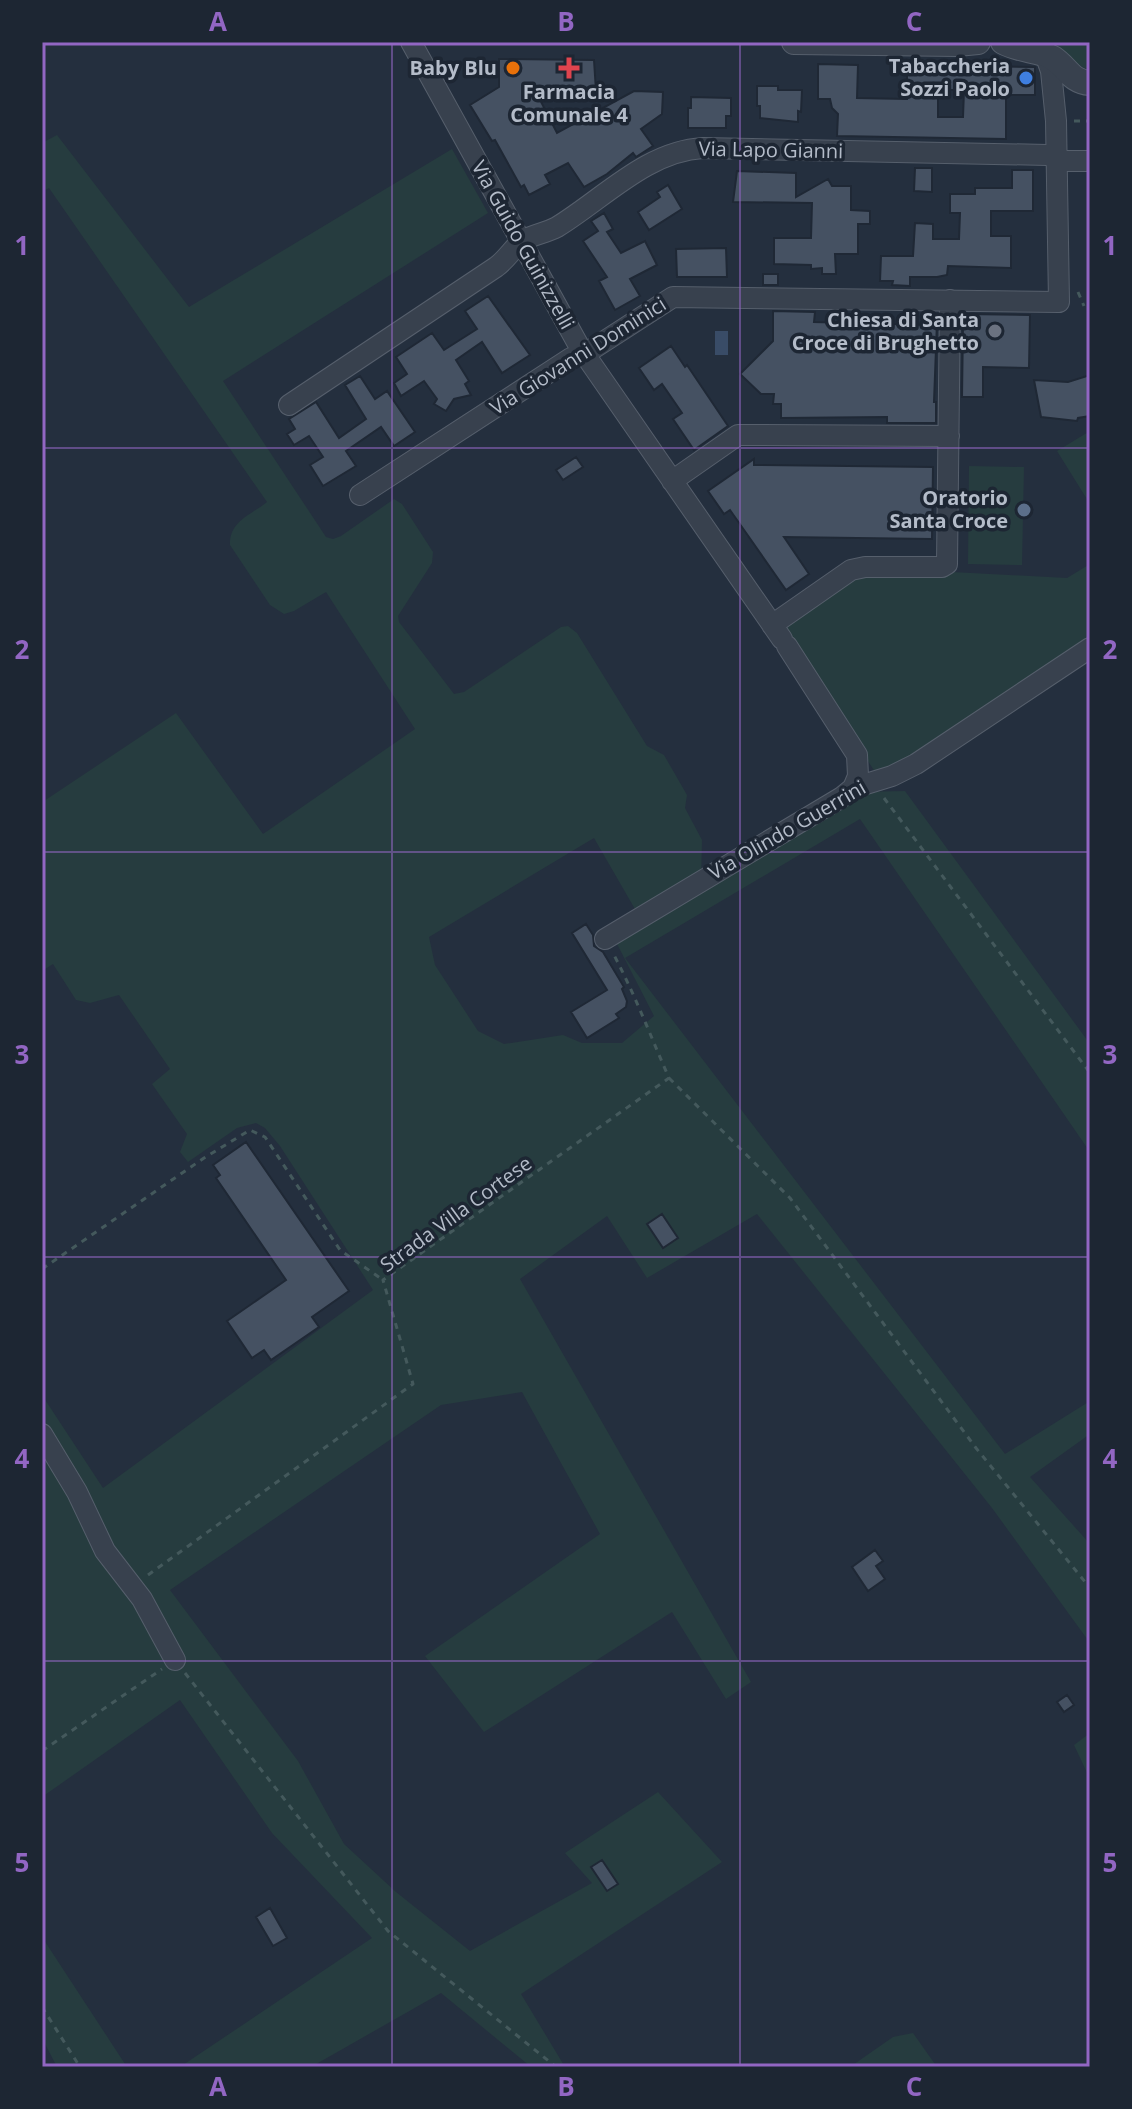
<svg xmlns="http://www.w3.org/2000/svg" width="1132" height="2109" font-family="'Open Sans',sans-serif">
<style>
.green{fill:#263c3f;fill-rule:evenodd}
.water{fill:#394c67}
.building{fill:#455162;stroke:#1f2835;stroke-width:2;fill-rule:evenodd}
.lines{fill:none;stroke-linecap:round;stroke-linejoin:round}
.minor-casing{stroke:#565f6c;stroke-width:22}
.tertiary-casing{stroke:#565f6c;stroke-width:26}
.path{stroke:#44595c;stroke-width:3;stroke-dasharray:6 6;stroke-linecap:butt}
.minor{stroke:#38414e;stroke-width:20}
.tertiary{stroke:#38414e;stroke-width:24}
.grid{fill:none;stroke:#9266c3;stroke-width:2;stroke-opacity:0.55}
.food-dot{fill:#e8710a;stroke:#1d2633;stroke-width:3}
.health-dot{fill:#e0444e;stroke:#1d2633;stroke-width:3}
.shop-dot{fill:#3f7fe0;stroke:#1d2633;stroke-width:3}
.worship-dot{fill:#6b7280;stroke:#1d2633;stroke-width:3}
.service-dot{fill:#5c6f8a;stroke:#1d2633;stroke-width:3}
.labels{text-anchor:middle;stroke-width:7;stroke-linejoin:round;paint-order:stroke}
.poi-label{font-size:20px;font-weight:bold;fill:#b4bcc9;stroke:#1d2633;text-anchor:end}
.street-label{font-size:20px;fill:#b4bcc9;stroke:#1d2633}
.neatline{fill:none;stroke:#9266c3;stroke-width:3}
.grid-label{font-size:26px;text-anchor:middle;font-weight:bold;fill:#9266c3}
</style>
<rect width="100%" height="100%" fill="#242f3e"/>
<path class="green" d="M1051,42h39v28c-15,-4 -24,-21 -39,-28z
M57,135l132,172 263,-158 36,64 -265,168 103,156 7,2 8,-3 53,-37 8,5 31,48 -1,11 -34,53 1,6 55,72 10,-2 97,-65 7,-1 9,7 70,113 17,9 23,40 -2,13 17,32 -1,42 159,-90 45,-1 185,253v108l-230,-333 -235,139 380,496 85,-53v33l-60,43 60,67v99l-98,-135 -235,-294 -110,64 -40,-62 -87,63 231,403 -25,17 -54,-87 -188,120 -59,-76 175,-122 -78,-142 -81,13 -271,185 128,171 46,83 52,48 74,59 122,-68 -27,-30 93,-61 64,70 -201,132 44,73h-34l-90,-74 -130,74h-131l192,-129 -100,-105 -92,-133 -138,97v-402l61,93 270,-198 -93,-144 -15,-18 -9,-5 -19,5 -49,34 -8,-10 7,-18 -35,-50 18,-15 -51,-74 -29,8 -14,-3 -23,-36 -11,7v-172l2,2 132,-88 87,121 152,-105 -89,-137 -32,19 -10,3 -14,-9 -40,-60c-1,-24 21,-30 37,-43l-218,-314 -7,4v-49zM594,838l49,85 -28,17 39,76 -32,27h-40l-19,-8 -59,9 -26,-13 -43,-66 -6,-28z
M1090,431v73l-33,-53z
M969,466l55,1 -2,98 -54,-1z
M1090,564v79l-187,124 -26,8 -85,-131 2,-4 -7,-13 3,-9 71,-47 15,-3 191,10z
M1090,1733v46l-16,-34z
M42,1937l85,130h-70l-15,-29z
M913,2033l24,34h-87l43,-30z"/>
<path class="water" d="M715,331h13v24h-13z"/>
<path class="building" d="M499,59l95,1 2,31 -61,-1 22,43 77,-42 29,1 -1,22 -21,15 12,17 -17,11 -3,-4 -26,21 -23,13 -16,-24 -23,12 5,9 -21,11 -5,-10 -3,2 -26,-47 -3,1 -22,-36 29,-18z
M818,64l40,1 -1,33 50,1v-34l128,2v28h-29v44l-169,-3 1,-22 -6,-6 -2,-9h-12zM938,90h26l-1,27h-25z
M757,86h21v4h24l-1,22 -3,-1v11l-38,-4v-12h-3z
M691,97l40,1v18h-5v12h-38v-20h3z
M915,168h17v24l-18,-1z
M1012,170h21v41h-42v25h20v32l-63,-2 -1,9 -10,2h-27v9l-18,-1 1,-4h-13l1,-25h32l2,-33 18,1v15h26l1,-26h-10v-19h25v-6h37z
M737,171l59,2v24l32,-18 4,7h19v24l19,1v13h-12v30h-23l1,20h-14v-6l-11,1v-4l-37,-1v-26h37l1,-35 -79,-1z
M668,185l14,24 -33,21 -11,-18 22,-15 -3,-5z
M604,213l9,16 -6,3 14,21 24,-12 12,24 -27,14 10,17 -25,14 -16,-29 8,-4 -24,-36 15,-10 -7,-10z
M726,248l1,29h-50l-1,-28z
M763,274h15v11h-15z
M488,296l42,59 -28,18 -20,-31 -26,18 13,21 -4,3 6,11 -17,4 -8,12 -12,-7 3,-5 -13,-18 -23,15 -7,-13 13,-9 -11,-17 36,-24 12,17 33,-21 -12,-18z
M773,311l42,1 -1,10 114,3 -1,-3h10l-3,80h2v21h-49v-6l-106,1v-14h-8l1,-10h-13l-21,-20 33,-33z
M965,314l65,1 -1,53 -46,-1v30h-21l1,-74h2z
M671,346l14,21 2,-2 41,61 -34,24 -21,-31 9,-6 -20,-29 -8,6 -15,-22z
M1090,375v41l-12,2 -1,3 -36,-4 -7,-37 34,2z
M360,376l15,23 12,-8 28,41 -21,14 -13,-19 -35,24 10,15 -33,20 -13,-21 13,-8 -14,-21 -15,9 -7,-11 8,-5 -6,-10 27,-17 23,36 27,-19 -21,-34z
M576,457l7,10 -20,13 -7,-10z
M754,459v6l179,2 -1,72 -148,-2 25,37 -23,16 -56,-80 -6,4 -16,-23z
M586,924l7,11 1,11 9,6 21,35 -2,2 5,12 -1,6 -10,7 3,4 -32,20 -16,-26 36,-22 -35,-57z
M246,1142l103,149 -37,26 7,10 -48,33 -7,-10 -12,8 -25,-37 59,-41 -70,-102 4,-3 -7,-10z
M662,1214l16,24 -15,10 -16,-24z
M875,1550l8,11 -7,5 9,13 -17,12 -16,-24z
M1067,1695l7,10 -10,7 -7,-10z
M602,1860l16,24 -11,7 -16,-24z
M270,1908l17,30 -14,8 -17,-29z"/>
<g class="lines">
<g class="minor-casing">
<path id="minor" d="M411,42l168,304 203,293
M289,405l207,-138c10,-7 18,-20 26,-26 10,-6 24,-8 35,-14 46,-28 90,-76 146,-79l344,7 19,6h24
M672,481l66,-46 211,1
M360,495l211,-137 23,-10 79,-51 386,5 -3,-181 -5,-50 -6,-17
M772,625l79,-55 14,-3h77l5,-3 3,-264
M787,646l70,109 1,21 -5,12
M605,939l237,-142 11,-9 39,-12 24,-12 174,-116
M42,1434l35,58 28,59 37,48 33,61"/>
</g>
<g class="tertiary-casing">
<path id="tertiary" d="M794,42l163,2 21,-2
M1003,42c16,9 37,8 50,16 14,9 18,24 37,25"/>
</g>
<path class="path" d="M1074,121h16
M1078,292l6,14
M884,798l206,275
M669,1078l121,120 186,250 114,140
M42,1269l162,-111 46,-28 15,7 75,113 43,30
M148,1575l265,-191 -30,-104 286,-202c-18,-41 -34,-83 -55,-123
M185,1673l203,258 168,136
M42,1751l120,-82
M42,2007l38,60"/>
<use href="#minor" class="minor"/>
<use href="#tertiary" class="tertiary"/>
</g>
<path class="grid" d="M392,42v2025M740,42v2025M42,448h1048M42,852h1048M42,1257h1048M42,1661h1048"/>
<circle class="food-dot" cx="513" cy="68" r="8"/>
<path class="health-dot" d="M565 56h8v8h8v8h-8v8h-8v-8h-8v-8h8z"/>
<circle class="shop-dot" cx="1026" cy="78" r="8"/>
<circle class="worship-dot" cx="995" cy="331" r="8"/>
<circle class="service-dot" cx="1024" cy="510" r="8"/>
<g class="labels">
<g class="poi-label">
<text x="1010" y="73">Tabaccheria<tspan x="1010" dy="23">Sozzi Paolo</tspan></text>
<text x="497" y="75">Baby Blu</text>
<text x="569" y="99" text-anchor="middle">Farmacia<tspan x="569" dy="23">Comunale 4</tspan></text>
<text x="979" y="327">Chiesa di Santa<tspan x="979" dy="23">Croce di Brughetto</tspan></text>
<text x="1008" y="505">Oratorio<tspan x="1008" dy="23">Santa Croce</tspan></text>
</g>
<g class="street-label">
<text transform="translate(771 150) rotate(1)" y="7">Via Lapo Gianni</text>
<text transform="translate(523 245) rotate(61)" y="7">Via Guido Guinizzelli</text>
<text transform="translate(578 356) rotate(-32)" y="7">Via Giovanni Dominici</text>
<text transform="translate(787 830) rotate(-30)" y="7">Via Olindo Guerrini</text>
<text transform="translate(456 1214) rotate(-36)" y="7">Strada Villa Cortese</text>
</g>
</g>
<rect width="1132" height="2109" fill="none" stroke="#1d2633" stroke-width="88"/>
<rect x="44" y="44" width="1044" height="2021" class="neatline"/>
<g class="grid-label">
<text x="218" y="31">A</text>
<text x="566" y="31">B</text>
<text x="914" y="31">C</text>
<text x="22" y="255">1</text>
<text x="1110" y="255">1</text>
<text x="22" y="659">2</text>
<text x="1110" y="659">2</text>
<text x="22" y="1064">3</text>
<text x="1110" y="1064">3</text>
<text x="22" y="1468">4</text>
<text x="1110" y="1468">4</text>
<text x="22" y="1872">5</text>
<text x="1110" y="1872">5</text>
<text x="218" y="2096">A</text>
<text x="566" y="2096">B</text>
<text x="914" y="2096">C</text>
</g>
</svg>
